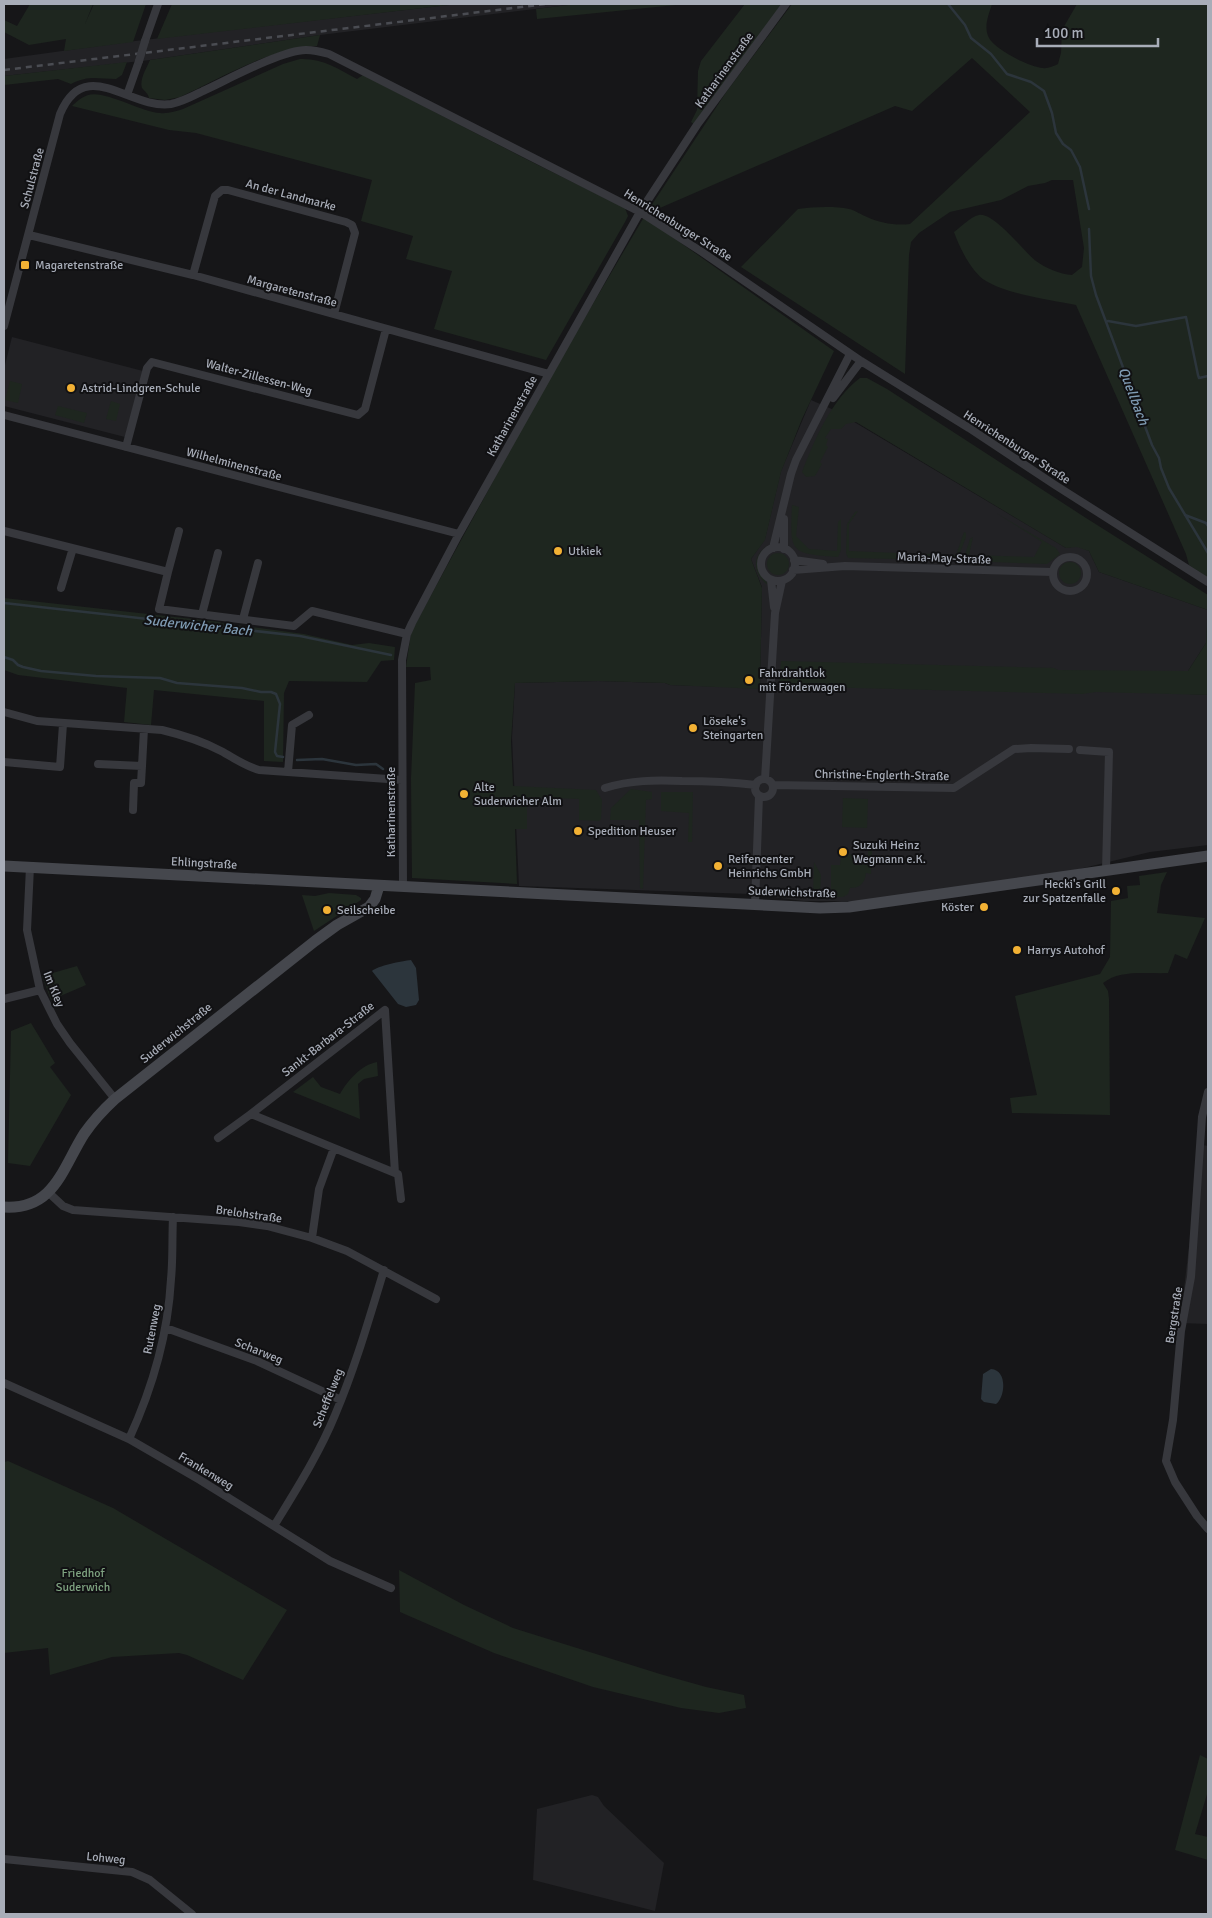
<svg xmlns="http://www.w3.org/2000/svg" width="1212" height="1918" font-family="Signika,sans-serif">
<style>
.built{fill:#222225}
.green{fill:#1e261f}
.water{fill:#2c353c}
.lines{fill:none;stroke-linecap:round;stroke-linejoin:round}
.stream{stroke:#2c353c;stroke-width:2.5}
.street{stroke:#37383d;stroke-width:8}
.secondary{stroke:#45474d;stroke-width:11}
.rail{stroke:#4a4c52;stroke-width:2.5;stroke-dasharray:6 5;stroke-linecap:butt}
.street-bridge{stroke:#37383d;stroke-width:8}
.poi-dot{fill:#f2b134;stroke:#111113;stroke-width:2}
.labels{text-anchor:middle;stroke-width:4;stroke-linejoin:round;paint-order:stroke}
.street-label{font-size:12px;fill:#a8adb8;stroke:#111113}
.poi-label{font-size:12px;fill:#a8adb8;stroke:#111113;text-anchor:start}
.park-label{font-size:12px;fill:#7fa381;stroke:#111113}
.water-label{font-size:14px;font-style:italic;fill:#7f9bb3;stroke:#111113}
</style>
<rect width="100%" height="100%" fill="#161618"/>
<path class="built" d="M457,4h119l-256,31 -170,25 -146,16v-17l131,-18z
M12,337l131,34 -18,66 -121,-31v-37z
M811,400l23,10 232,138 11,-2 12,5 10,21 109,38 -2,33 -18,28v23l20,1v150l-58,7 -104,25 -186,24h-57l-52,-7 -232,-8 -7,-148 3,-55 83,-2 67,2 5,2 90,3 2,-101 -11,-28 14,-20 16,-68z
M1198,1144l10,2v178l-28,-1 20,-170z
M592,1795l6,2 6,9 60,57 -9,48 -122,-31 4,-71z"/>
<path class="green" d="M30,4h63l-8,20 9,-20h52l-13,38 -69,9 2,-12 -37,6 -25,-13v-12l13,6z
M172,4h285l-300,35z
M576,4h110l-149,15 -1,-10z
M745,4h37l-86,122 -5,-4 6,-12 1,-39 3,-10z
M792,4h200c-3,10 -9,23 -3,34 7,12 40,29 54,30 4,1 11,-2 15,-4l3,-11 1,-23 15,-26h131v574l-19,-13 -3,-11 -110,-249c-25,-5 -69,-11 -90,-24 -14,-8 -27,-34 -32,-49 7,-5 16,-15 25,-17 15,-3 45,37 57,46 9,7 24,13 36,14l10,-8 2,-19 -11,-68h-21l-7,3 -17,3 -27,14 -51,12 -31,21 -8,9 -2,13 -4,119 -164,-107 57,-58c14,-2 37,-3 51,0 6,1 12,6 18,8 13,6 29,9 43,7l120,-112 -58,-54 -60,53 -17,-5 -242,105 -4,-2 78,-118z
M320,35l-3,11c-45,1 -96,32 -137,51l-15,3 -16,-2c-1,-5 -4,-6 -7,-10 -3,-8 5,-21 8,-28z
M300,59c22,-1 39,10 57,20l6,-4 167,86 95,47 3,8 -3,6 -79,138 -112,-31 18,-58 -46,-12 7,-23 -52,-15 11,-41 -176,-47 -27,-3 -97,-24c4,-4 10,-9 16,-11 17,-5 53,17 72,18 8,1 16,-2 23,-4l100,-45z
M127,62l-5,13 -6,4c-19,0 -27,-4 -45,5l-13,-5 -54,6v-9z
M644,217l190,134 -32,68 -21,53 -16,68 -14,19 11,29 -2,101 -90,-4 -5,-2 -67,-2 -83,2 -4,58 2,45 83,4 6,10 -1,19 -2,2 -20,-1v-21l-52,-2v32h-12l2,55 -105,-6 -1,-99 4,-96 16,-3 -1,-13h-24l5,-35 140,-257z
M860,378h7l20,11 199,129 122,77v15l-109,-38 -10,-21 -12,-4 -11,1 -210,-126 -10,2 -5,5h-10l-6,9 3,1 -2,6 2,2 -8,15 2,2 -7,12 -9,1 -4,-5c13,-33 29,-72 58,-94z
M10,381l12,3 -4,19 -13,-3z
M111,401l9,3 -4,17 -10,-2z
M58,406l29,7 -3,10 -29,-8z
M792,505l7,2 -3,29 13,13 28,2 1,-29 3,-3v31l-3,7c-49,-3 -48,-5 -46,-52z
M858,511l-9,13v27l49,2 -1,6 -49,-1 -2,-5 1,-29 8,-12z
M996,513l60,35 4,6 -13,10 -84,-3 7,-22 3,-2 -4,18 65,2 8,-15z
M964,532l2,1v4l-9,24 -55,-2 2,-6 52,2z
M771,544l-10,9 -3,13 10,19c-17,-12 -16,-32 3,-41z
M767 564a11 11 0 1 1 22 0a11 11 0 1 1-22 0Z
M1059 573a11 11 0 1 1 22 0a11 11 0 1 1-22 0Z
M4,598l216,24 1,1 83,11 48,11 17,-2 26,4 -1,13 -13,1 -14,21 -78,-1 -5,12 -1,69 -19,-1v-60l-110,-11 -3,35 -27,-3 3,-34 -109,-13 -14,-5z
M1207,619l1,76 -112,-3 -14,2 -303,-8 2,-25 273,7 4,2 130,1 18,-28z
M631,789l21,3v7l-6,1 -3,89 -3,-1 -1,-68h-29l1,-12z
M661,792h32l-1,50h-4l1,-29 -28,-2z
M843,798l25,1 -1,29 -25,-1z
M868,849h4l-1,25 -5,-1c-1,11 -7,15 -16,15l-2,6 -5,3h-30l1,-35 7,13 -1,20 11,1v-31h9l1,-11 27,1z
M1167,872l-6,13 -4,28 48,5 -18,41 -12,-5 -7,19c-21,1 -48,-4 -65,10l5,8 1,8 1,116 -98,-2 -2,-15 27,-3 -22,-99 85,-22 10,-17 1,-56 17,-3 -1,-12 13,-1 -1,-9z
M329,893l27,2 5,3v2l-47,31 -12,-36 13,1z
M77,966l9,19 -35,15 -9,-24z
M31,1023l24,40 -5,4 21,28 -41,71 -22,-3 3,-132z
M377,1062l1,14 -14,3 -6,5 2,35 -67,-27 20,-15 8,10 19,7c8,-14 21,-29 37,-32z
M8,1461l105,47 174,102 -44,70 -56,-25 -8,-2 -67,4 -62,18 -2,-27 -44,5v-191z
M399,1570l65,35 49,23 147,46 46,13 38,8 2,13 -27,5 -38,-5 -88,-21 -99,-34 -94,-41z
M1200,1755l8,4v32l-13,43 13,3v23l-33,-10z"/>
<path class="water" d="M411,960l5,8 3,32 -3,5 -10,2 -8,-3 -26,-33c5,-5 30,-10 39,-11z
M991,1369c17,1 14,29 5,35l-12,-2 -3,-3 2,-25z"/>
<g class="lines">
<path class="stream" d="M948,4l17,21 6,13 20,16 16,20 24,8 13,9 8,22 4,20 7,11 8,6 9,17 9,42
M1089,229l2,47 5,19 56,150 7,13 2,10 8,20 39,65
M1108,321l28,5 50,-9 12,58 1,3 9,-2
M1185,515l21,8 2,3
M4,603l296,33 91,19
M4,657l9,3 5,5 5,2 18,4 55,5 64,2 17,5 65,5 19,4h10l5,2 4,10 -5,48 2,4 6,1
M297,760l25,-1 34,6 20,-1 7,5"/>
<path class="street" d="M145,41l13,-37
M127,95l12,-34
M29,235l164,40 356,99
M193,275l22,-79 7,-6h6l118,32 6,3 3,8 -21,81
M4,326l56,-212c25,-60 70,-4 111,-10 11,-2 22,-8 32,-13 24,-11 79,-41 103,-41 8,0 16,2 23,4l311,158 62,40 159,109 108,67 86,57 153,97
M833,398l28,-37
M4,415l455,119
M126,447l21,-79 5,-6 206,53 7,-6 21,-80
M784,519v30
M4,531l164,41 -9,37 135,17 18,-15 95,23
M761 564a17 17 0 1 1 34 0a17 17 0 1 1-34 0Z
M773,548l18,-74 5,-14 54,-106
M1053 574a17 17 0 1 1 34 0a17 17 0 1 1-34 0Z
M794,560l29,4
M793,570l52,-4 207,6
M168,572l11,-41
M771,580l3,27
M61,588l12,-40
M202,614l16,-61
M243,619l15,-56
M4,712l33,9 125,9c21,5 40,11 59,21 13,7 24,15 38,19l143,10
M1080,750l29,2 -3,118
M4,762l56,5 3,-43
M98,764l44,2 2,-37
M288,772l4,-47 17,-10
M755 788a9 9 0 1 1 18 0a9 9 0 1 1-18 0Z
M765,779l10,-166 7,-32
M773,785l181,3 60,-39 17,-1 38,1
M605,788c26,-8 50,-8 77,-7 25,0 49,1 74,4
M133,810l1,-27h7l1,-17
M30,867l-3,63 13,60 17,34 13,19 45,56
M403,887l-1,-227 5,-26 5,-11 47,-89 181,-322 57,-87 89,-121
M755,904l4,-108
M4,999l36,-9
M385,1010l10,163 -144,-59z
M1208,1092l-6,25 -11,160 -10,54 -8,89 -7,41 9,21 22,34 11,13
M218,1138l33,-24
M395,1173l3,1 3,25
M49,1193l14,13 10,4 166,12 28,4 45,12 35,13 89,48
M312,1238l7,-49 15,-41
M166,1328l91,33 84,39
M4,1383l125,56 71,41 130,81 61,27
M129,1439c23,-50 39,-104 42,-160 2,-20 1,-41 2,-62
M274,1526c22,-36 45,-72 61,-111 20,-47 34,-96 49,-145
M4,1859l128,13 18,8 42,34"/>
<path class="secondary" d="M4,866l816,42 29,-1 359,-51
M4,1207c50,3 58,-38 80,-73 9,-13 19,-24 31,-35l200,-158 22,-16 32,-18 6,-8 4,-13"/>
<path class="rail" d="M4,70l542,-66"/>
<path class="street-bridge" d="M139,61l6,-20"/>
</g>
<g class="poi-dot">
<rect x="20" y="260" width="10" height="10" rx="2.5"/>
<circle cx="71" cy="388" r="5"/>
<circle cx="558" cy="551" r="5"/>
<circle cx="749" cy="680" r="5"/>
<circle cx="693" cy="728" r="5"/>
<circle cx="464" cy="794" r="5"/>
<circle cx="578" cy="831" r="5"/>
<circle cx="843" cy="852" r="5"/>
<circle cx="718" cy="866" r="5"/>
<circle cx="1116" cy="891" r="5"/>
<circle cx="984" cy="907" r="5"/>
<circle cx="327" cy="910" r="5"/>
<circle cx="1017" cy="950" r="5"/>
</g>
<g class="labels">
<g class="street-label">
<text transform="translate(724 70) rotate(-54)" y="4">Katharinenstraße</text>
<text transform="translate(32 178) rotate(-75)" y="4">Schulstraße</text>
<text transform="translate(291 195) rotate(15)" y="4">An der Landmarke</text>
<text transform="translate(678 225) rotate(32)" y="4">Henrichenburger Straße</text>
<text transform="translate(292 291) rotate(15)" y="4">Margaretenstraße</text>
<text transform="translate(259 377) rotate(15)" y="4">Walter-Zillessen-Weg</text>
<text transform="translate(512 416) rotate(-61)" y="4">Katharinenstraße</text>
<text transform="translate(1017 447) rotate(33)" y="4">Henrichenburger Straße</text>
<text transform="translate(234 464) rotate(15)" y="4">Wilhelminenstraße</text>
<text transform="translate(944 558) rotate(2)" y="4">Maria-May-Straße</text>
<text transform="translate(882 775) rotate(1)" y="4">Christine-Englerth-Straße</text>
<text transform="translate(391 812) rotate(-90)" y="4">Katharinenstraße</text>
<text transform="translate(204 863) rotate(3)" y="4">Ehlingstraße</text>
<text transform="translate(792 892) rotate(2)" y="4">Suderwichstraße</text>
<text transform="translate(54 989) rotate(68)" y="4">Im Kley</text>
<text transform="translate(176 1033) rotate(-39)" y="4">Suderwichstraße</text>
<text transform="translate(328 1039) rotate(-38)" y="4">Sankt-Barbara-Straße</text>
<text transform="translate(249 1214) rotate(8)" y="4">Brelohstraße</text>
<text transform="translate(1174 1315) rotate(-81)" y="4">Bergstraße</text>
<text transform="translate(152 1329) rotate(-79)" y="4">Rutenweg</text>
<text transform="translate(259 1351) rotate(22)" y="4">Scharweg</text>
<text transform="translate(328 1398) rotate(-68)" y="4">Scheffelweg</text>
<text transform="translate(206 1471) rotate(31)" y="4">Frankenweg</text>
<text transform="translate(106 1858) rotate(6)" y="4">Lohweg</text>
</g>
<g class="poi-label">
<text x="35" y="269">Magaretenstraße</text>
<text x="81" y="392">Astrid-Lindgren-Schule</text>
<text x="568" y="555">Utkiek</text>
<text x="759" y="677">Fahrdrahtlok<tspan x="759" dy="14">mit Förderwagen</tspan></text>
<text x="703" y="725">Löseke's<tspan x="703" dy="14">Steingarten</tspan></text>
<text x="474" y="791">Alte<tspan x="474" dy="14">Suderwicher Alm</tspan></text>
<text x="588" y="835">Spedition Heuser</text>
<text x="853" y="849">Suzuki Heinz<tspan x="853" dy="14">Wegmann e.K.</tspan></text>
<text x="728" y="863">Reifencenter<tspan x="728" dy="14">Heinrichs GmbH</tspan></text>
<text x="1106" y="888" text-anchor="end">Hecki's Grill<tspan x="1106" dy="14">zur Spatzenfalle</tspan></text>
<text x="974" y="911" text-anchor="end">Köster</text>
<text x="337" y="914">Seilscheibe</text>
<text x="1027" y="954">Harrys Autohof</text>
</g>
<g class="park-label">
<text x="83" y="1577">Friedhof<tspan x="83" dy="14">Suderwich</tspan></text>
</g>
<g class="water-label">
<text transform="translate(1134 396) rotate(69)" y="5">Quellbach</text>
<text transform="translate(198 625) rotate(6)" y="5">Suderwicher Bach</text>
</g>
</g>
<rect width="1212" height="1918" fill="none" stroke="#a8adb8" stroke-width="10"/>
<path d="M1037 38v8h121v-8" fill="none" stroke="#a8adb8" stroke-width="2.5"/>
<text x="1044" y="38" font-size="15" fill="#a8adb8" stroke="#111113" stroke-width="4" paint-order="stroke">100 m</text>
</svg>
